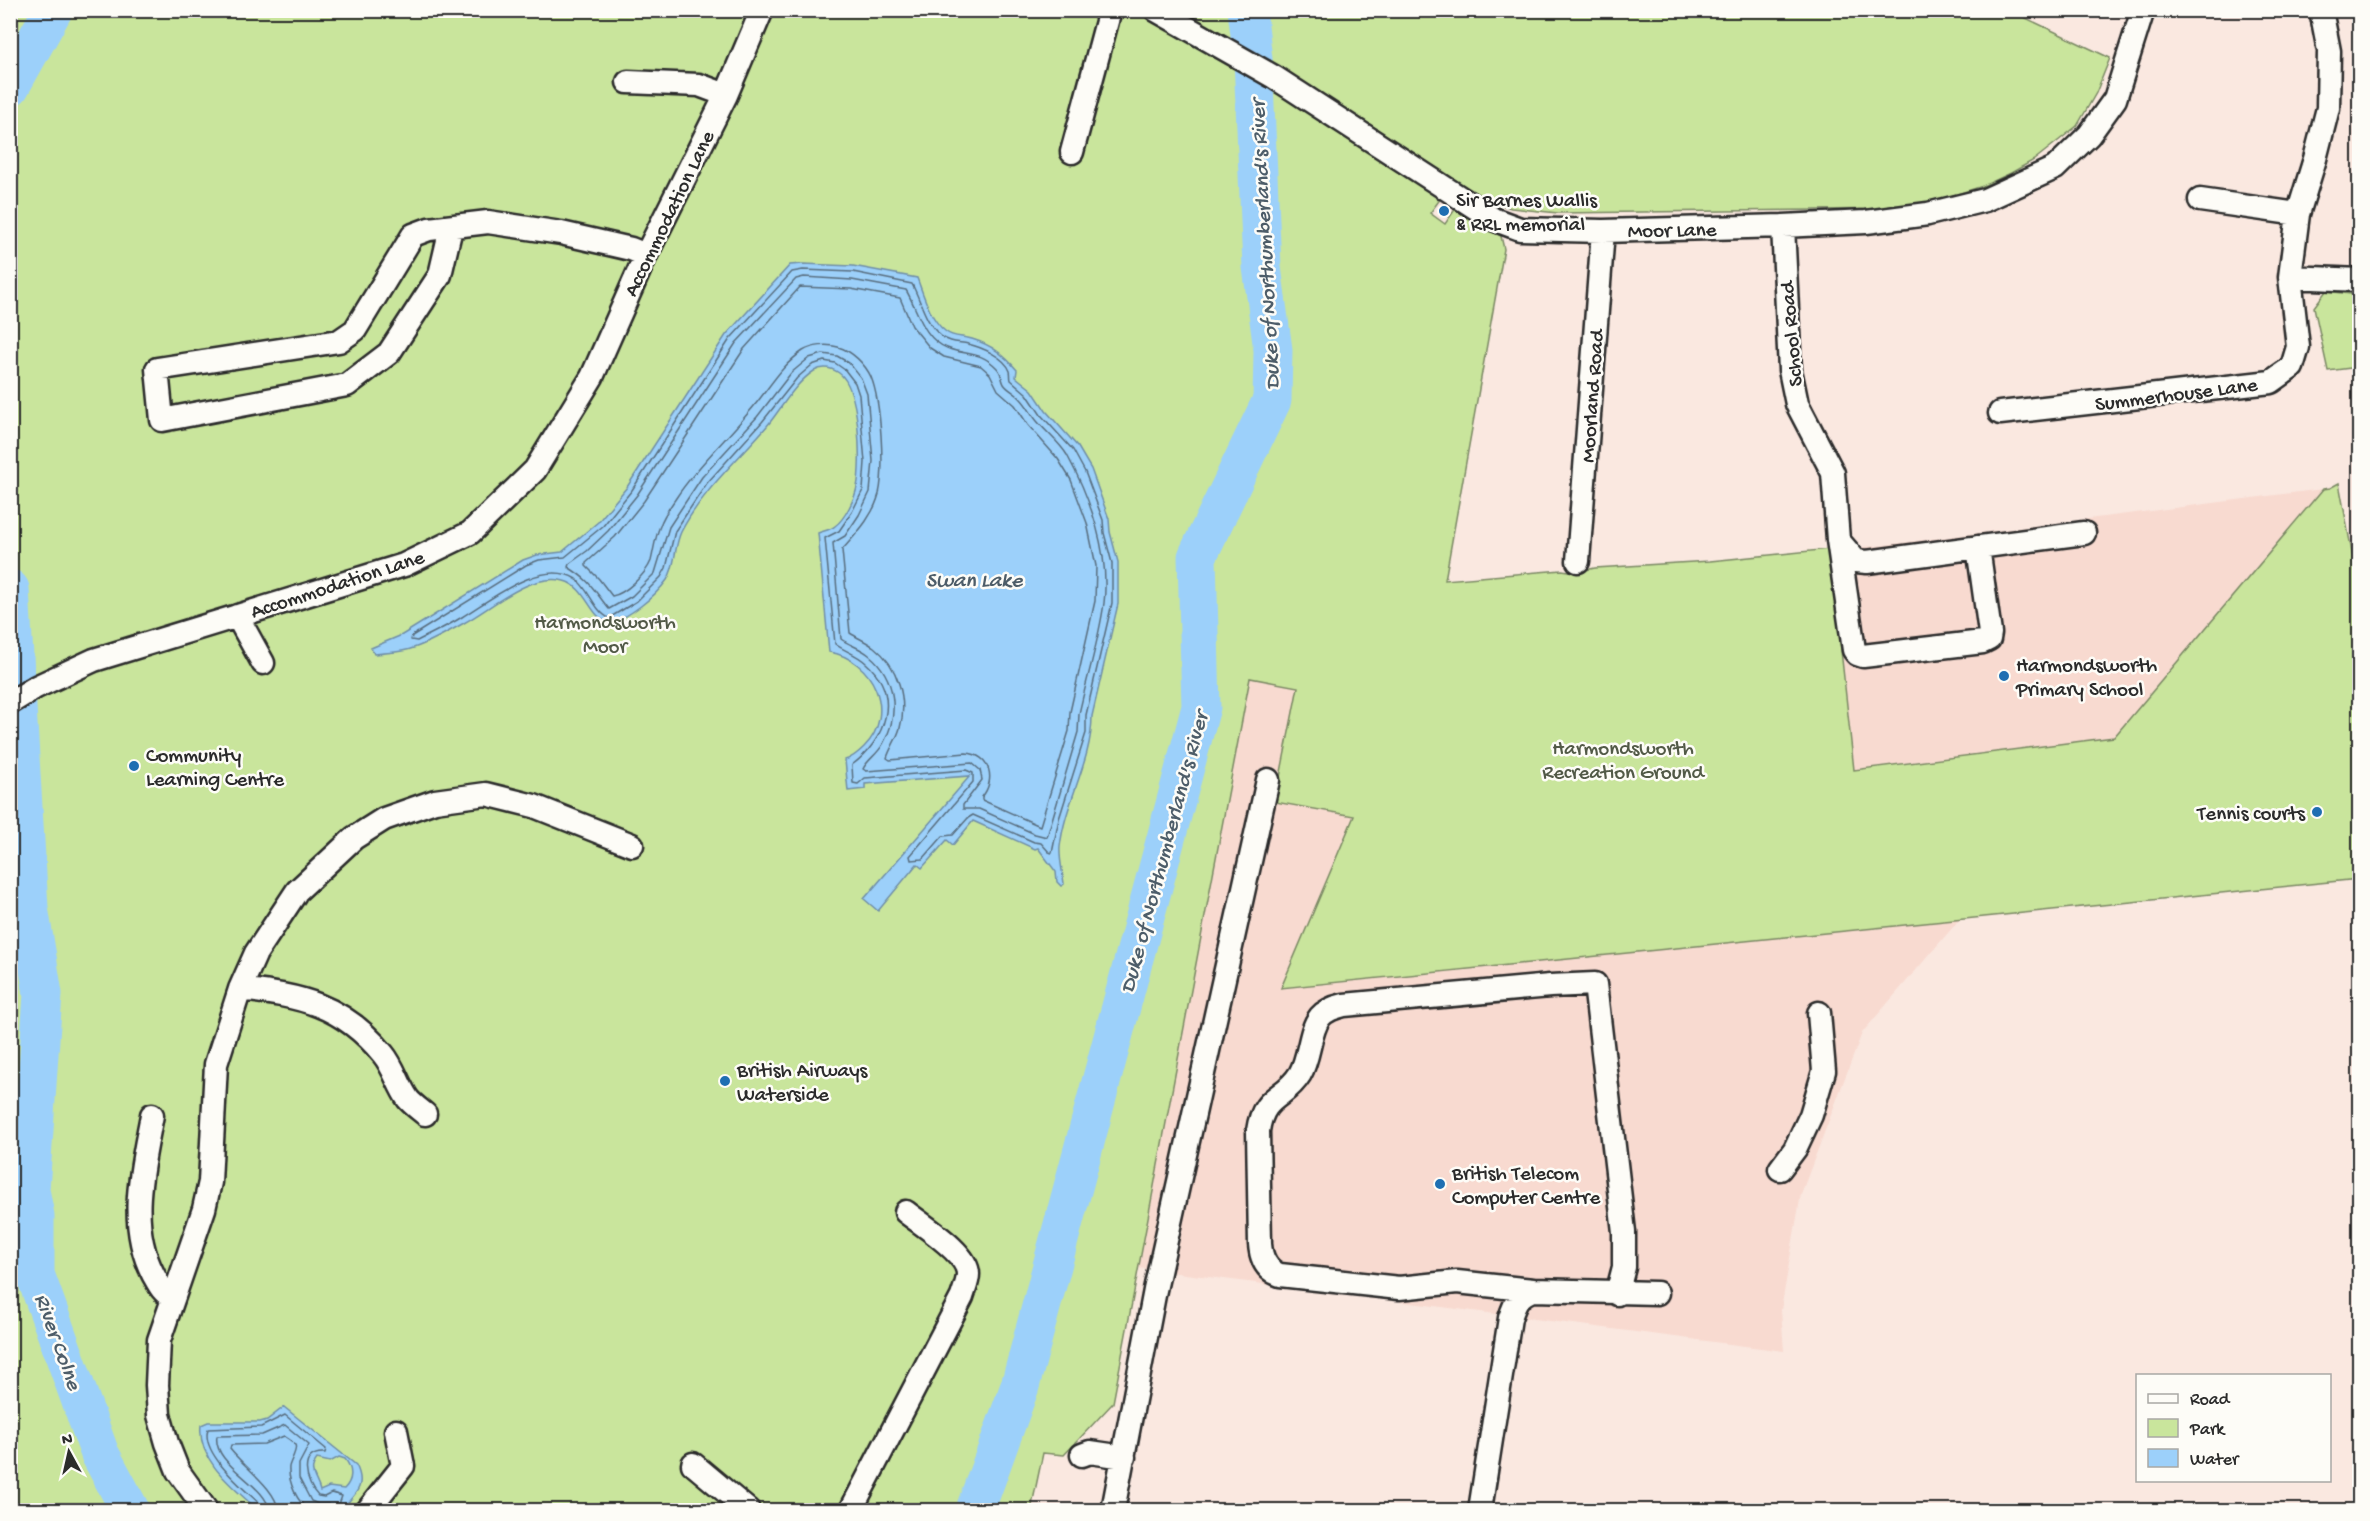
<svg xmlns="http://www.w3.org/2000/svg" width="2370" height="1521" font-family="'Gochi Hand',sans-serif">
<style>
.built{fill:#f8dad0}
.green{fill:#c9e59c;stroke:#7a8864;stroke-width:1.5}
.water{fill:#9cd0fa;stroke:#6f8ea7;stroke-width:1.5;fill-rule:evenodd}
.lines{fill:none;stroke-linecap:round;stroke-linejoin:round}
.shore{stroke:#586d7e;stroke-width:1.5}
.river{stroke:#9cd0fa;stroke-width:39}
.minor-casing{stroke:#2b2b2b;stroke-width:27}
.minor{stroke:#fdfcf7;stroke-width:22}
.poi-dot{fill:#1f6fb2;stroke:#fdfcf7;stroke-width:2}
.labels{text-anchor:middle;stroke-width:5;stroke-linejoin:round;paint-order:stroke}
.poi-label{font-size:21px;fill:#2b2b2b;stroke:#fdfcf7;text-anchor:start}
.street-label{font-size:21px;fill:#2b2b2b;stroke:#fdfcf7}
.park-label{font-size:21px;fill:#525a47;stroke:#fdfcf7}
.water-label{font-size:22px;font-style:italic;fill:#4d5d69;stroke:#fdfcf7}
</style>
<rect width="100%" height="100%" fill="#fae8e0"/>
<filter id="ink" filterUnits="userSpaceOnUse"><feTurbulence type="fractalNoise" baseFrequency=".0167" numOctaves="2"/><feDisplacementMap in="SourceGraphic" scale="12" xChannelSelector="R" yChannelSelector="G"/><feConvolveMatrix kernelMatrix="1 2 1 2 8 2 1 2 1" color-interpolation-filters="sRGB"/></filter>
<g filter="url(#ink)">
<path class="built" d="M2323,489l-209,248 -260,33 -24,-221 47,-3z
M1250,678l48,8 56,130 -72,172 678,-69 -98,114 -61,161 -20,116 3,41 -646,-83z"/>
<path class="green" d="M2009,10l101,48 -14,35 -19,33 -43,34 -23,13 -28,13 -42,13 -42,10 -341,4 -47,-5 -37,-12 -221,-136 9,207 11,83 -1,50 -75,157 4,150 -181,679 -45,124h-964l-1,-1499z
M1263,80l178,118 -11,15 15,11 11,-16 45,28 3,13 -59,331 117,-10 14,2 19,-4 115,-7 120,-12 24,221 260,-33 209,-248 7,-1 9,-5 20,107v289l-1078,109 73,-172 -79,-14 23,-115 -48,-9 -137,725 -49,52 -21,-2 -12,57h-48l45,-123 179,-679 2,-147 75,-157v-39l-12,-143z
M2326,291l33,4 -1,72 -30,4 -14,-64z"/>
<path class="water" d="M803,264l50,2 64,12c7,18 13,41 28,53 8,7 17,5 27,8 20,6 32,16 45,31l-1,7 16,13 14,21 32,36 13,22 18,50 1,13 8,30v42l-26,112c0,45 -27,86 -32,131 -1,12 3,26 4,37l-3,2 -4,-4 -1,-10 -18,-24 -3,1 -62,-28 -20,24 -6,-5 -25,28 -5,-4 -39,47 -14,-12 106,-123 -105,8v5l-17,2 -3,-31c7,-2 13,-7 19,-13 34,-34 9,-88 -35,-95l-11,-119c5,-2 13,-3 17,-7 10,-7 20,-28 22,-39 5,-24 3,-99 -18,-114 -7,-5 -16,-7 -25,-2 -20,13 -32,37 -47,55 -29,34 -65,65 -86,106 -7,15 -5,34 -14,48 -13,18 -37,36 -57,44 -21,-7 -23,-37 -46,-43 -34,-9 -72,27 -100,42 -14,8 -30,17 -45,23 -14,6 -30,7 -45,8l-3,-6 31,-13 121,-75 14,-5 25,-3 36,-30 29,-35 99,-152 64,-70z
M284,1407l72,58c11,22 -1,29 -15,45h-83c-24,-22 -61,-49 -57,-85l7,-3h52l7,-2zM339,1457l6,2c8,10 8,21 -1,30l-15,-2 -9,4c-3,-13 -13,-19 -3,-32l13,3z"/>
<g class="lines">
<path class="shore" d="M803,270l50,2 59,12c9,17 13,39 29,52 9,7 17,6 27,8 13,3 37,13 42,27 1,3 0,6 1,9l16,14 14,21 32,35 12,22 18,48 1,13 8,30v40l-26,112v18l-27,86 -7,34 -3,-1 -8,-9 -7,-1 -61,-27 -5,3 -15,17 -10,1 -20,23 -12,1 -1,-4 63,-74v-9l-7,-3 -101,8 -7,6 -5,-1 -1,-18c34,-25 50,-70 14,-102 -9,-9 -22,-12 -31,-19l-10,-106 14,-7 13,-19 11,-22 2,-28 -6,-67 -4,-12 -10,-13 -10,-7 -11,-2 -12,4 -15,13 -35,44 -55,61 -32,48 -9,37 -5,9 -24,24 -28,17c-14,-6 -20,-29 -33,-39 -34,-22 -87,22 -114,38 -14,9 -30,16 -45,24l-6,-1 1,-4 114,-71 13,-5 26,-3 38,-31 29,-36 98,-151 62,-67z
M804,277l48,3 54,10c12,20 17,49 41,58 19,8 33,2 50,20 5,5 4,10 7,16 4,6 12,9 17,15 6,6 10,15 16,22 9,11 23,22 30,34 23,42 43,99 37,148 -5,37 -17,74 -25,111l-1,18 -31,105 -12,-3 -56,-25h-16v-4l19,-25 -2,-10 -8,-7 -106,8 -3,-2c4,-9 15,-15 20,-25 17,-29 13,-67 -14,-89 -8,-7 -20,-10 -28,-16l-8,-96 12,-7 14,-21 11,-23 3,-31 -6,-67 -6,-16 -12,-15 -12,-7 -14,-2 -14,4 -18,15 -34,44 -55,60 -33,50 -14,46 -23,23 -23,13c-17,-21 -17,-27 -41,-42l1,-3 18,-13 21,-20 29,-36 99,-152 60,-64z
M800,287l51,2 49,9 12,28 18,22 14,9 37,9 9,8 8,16 17,15 13,20 30,34 13,21 16,43 9,43 -1,35 -25,111 -1,19 -29,95 -58,-26v-3c14,-17 9,-42 -16,-44l-76,7 -3,-2c3,-10 10,-19 13,-30 8,-29 -2,-62 -26,-81 -7,-5 -16,-9 -24,-14l-8,-83c14,-16 31,-33 37,-56 6,-26 2,-92 -8,-117 -6,-13 -19,-26 -33,-30 -11,-3 -25,-2 -35,4 -23,15 -36,41 -54,61 -24,29 -52,54 -73,86 -6,9 -13,18 -16,28 -5,11 -6,23 -9,35 -5,13 -26,33 -39,35l-13,-17 -13,-13v-3l29,-26 29,-36 100,-152z
M261,1510l-1,-6c-16,-15 -60,-51 -52,-75l53,-2 24,-12 41,34 -1,4c-28,-2 -19,31 -7,43l6,1 8,-4 10,3 -5,14
M269,1510c-2,-25 -57,-45 -52,-74l45,-1 23,-10 24,20 -10,19v14l12,23 7,3h10l2,6
M278,1510c-1,-20 -35,-44 -48,-61l1,-4 33,-1 20,-8c3,2 9,5 11,9 3,5 -5,16 -6,22 -1,15 8,35 20,43"/>
<path class="river" d="M10,87l43,-77
M10,589l19,319 14,86 -13,196 5,26v58l65,180 30,56
M975,1510l45,-124 181,-679 -4,-150 75,-157 1,-50 -11,-83 -9,-208 -6,-49"/>
<g class="minor-casing">
<path id="minor" d="M1156,10l118,67 219,142 27,10 83,2 180,-5 83,-4 62,-8 57,-14 70,-32 34,-33 26,-36 28,-89
M628,82l71,3 27,10
M1072,152l38,-142
M2200,200l98,14
M1783,226l7,144 7,34 36,69 5,67 16,110 3,4 6,2 120,-14 6,-3 1,-6 -12,-86
M451,228l-11,47 -51,78 -42,32 -185,35 -5,-51 182,-28 16,-11 58,-95 16,-6 59,-7 73,11 70,16 15,6
M2290,277l70,3
M2000,413l271,-31 21,-15 6,-20 -8,-70 8,-63 17,-55 13,-51 1,-57 -8,-41
M1838,540l18,21 11,1 217,-29
M1578,561l25,-330
M237,616l26,47
M10,703l26,-16 58,-27 310,-95 66,-32 65,-63 57,-93 54,-122 80,-160 36,-85
M240,989c60,7 102,15 143,65 11,13 15,31 25,45 4,5 11,10 17,15
M152,1115c-10,53 -25,108 1,159 6,11 9,18 20,24
M1780,1169l15,-20 16,-34 13,-44 -5,-58
M1533,1290l-76,-8 -58,6 -119,-13c-14,-5 -19,-17 -20,-31l-2,-113c5,-37 26,-31 42,-57 10,-17 9,-43 20,-57 6,-7 15,-10 24,-12l206,-19 45,-2 29,248v35l-7,27
M1082,1455l8,-3 34,5
M693,1464l55,46
M206,1510l-28,-39 -11,-28 -8,-28 -2,-30 2,-45 45,-131 6,-27 6,-118 24,-75 16,-36 41,-62 57,-53 30,-19 51,-18 51,-7 48,12 98,39
M368,1510l35,-44 -7,-35
M851,1510l111,-213c2,-7 6,-15 6,-23 0,-21 -46,-49 -62,-62
M1113,1510l42,-220 113,-510
M1480,1510l30,-192c5,-15 8,-23 23,-28l124,3"/>
</g>
<use href="#minor" class="minor"/>
</g>
</g>
<g class="poi-dot">
<circle cx="1444" cy="211" r="6"/>
<circle cx="2004" cy="676" r="6"/>
<circle cx="134" cy="766" r="6"/>
<circle cx="2317" cy="812" r="6"/>
<circle cx="725" cy="1081" r="6"/>
<circle cx="1440" cy="1184" r="6"/>
</g>
<g class="labels">
<g class="poi-label">
<text x="1456" y="206">Sir Barnes Wallis<tspan x="1456" dy="24">&amp; RRL memorial</tspan></text>
<text x="2016" y="671">Harmondsworth<tspan x="2016" dy="24">Primary School</tspan></text>
<text x="146" y="761">Community<tspan x="146" dy="24">Learning Centre</tspan></text>
<text x="2305" y="819" text-anchor="end">Tennis courts</text>
<text x="737" y="1076">British Airways<tspan x="737" dy="24">Waterside</tspan></text>
<text x="1452" y="1179">British Telecom<tspan x="1452" dy="24">Computer Centre</tspan></text>
</g>
<g class="street-label">
<text transform="translate(668 213) rotate(-64)" y="7">Accommodation Lane</text>
<text transform="translate(1672 229) rotate(-1)" y="7">Moor Lane</text>
<text transform="translate(1790 334) rotate(-95)" y="7">School Road</text>
<text transform="translate(2176 393) rotate(-7)" y="7">Summerhouse Lane</text>
<text transform="translate(1591 396) rotate(-86)" y="7">Moorland Road</text>
<text transform="translate(337 583) rotate(-18)" y="7">Accommodation Lane</text>
</g>
<g class="park-label">
<text x="605" y="628">Harmondsworth<tspan x="605" dy="24">Moor</tspan></text>
<text x="1623" y="754">Harmondsworth<tspan x="1623" dy="24">Recreation Ground</tspan></text>
</g>
<g class="water-label">
<text transform="translate(1263 245) rotate(-93)" y="8">Duke of Northumberland's River</text>
<text x="974" y="586">Swan Lake</text>
<text transform="translate(1162 852) rotate(-75)" y="8">Duke of Northumberland's River</text>
<text transform="translate(60 1341) rotate(70)" y="8">River Colne</text>
</g>
</g>
<rect width="2370" height="1521" fill="none" stroke="#fdfcf7" stroke-width="36"/>
<rect x="18" y="18" width="2334" height="1485" fill="none" stroke="#2b2b2b" stroke-width="2" filter="url(#ink)"/>
<rect x="2136" y="1374" width="195" height="108" fill="#fdfcf7" stroke="#a9a8a5" stroke-width="1.5"/>
<rect x="2148" y="1394" width="30" height="9" fill="#fdfcf7" stroke="#a9a8a5" stroke-width="1.5"/>
<text x="2190" y="1404" font-size="18" fill="#2b2b2b">Road</text>
<rect x="2148" y="1419" width="30" height="18" fill="#c9e59c" stroke="#a9a8a5" stroke-width="1.5"/>
<text x="2190" y="1434" font-size="18" fill="#2b2b2b">Park</text>
<rect x="2148" y="1449" width="30" height="18" fill="#9cd0fa" stroke="#a9a8a5" stroke-width="1.5"/>
<text x="2190" y="1464" font-size="18" fill="#2b2b2b">Water</text>
<g transform="translate(69 1452) rotate(352)" stroke="#fdfcf7" stroke-width="4.5" paint-order="stroke">
<path d="M0-4.5L10 22L0 15L-10 22Z" fill="#2b2b2b"/>
<text y="-9" font-size="16" font-weight="bold" text-anchor="middle" fill="#2b2b2b">N</text>
</g>
</svg>
